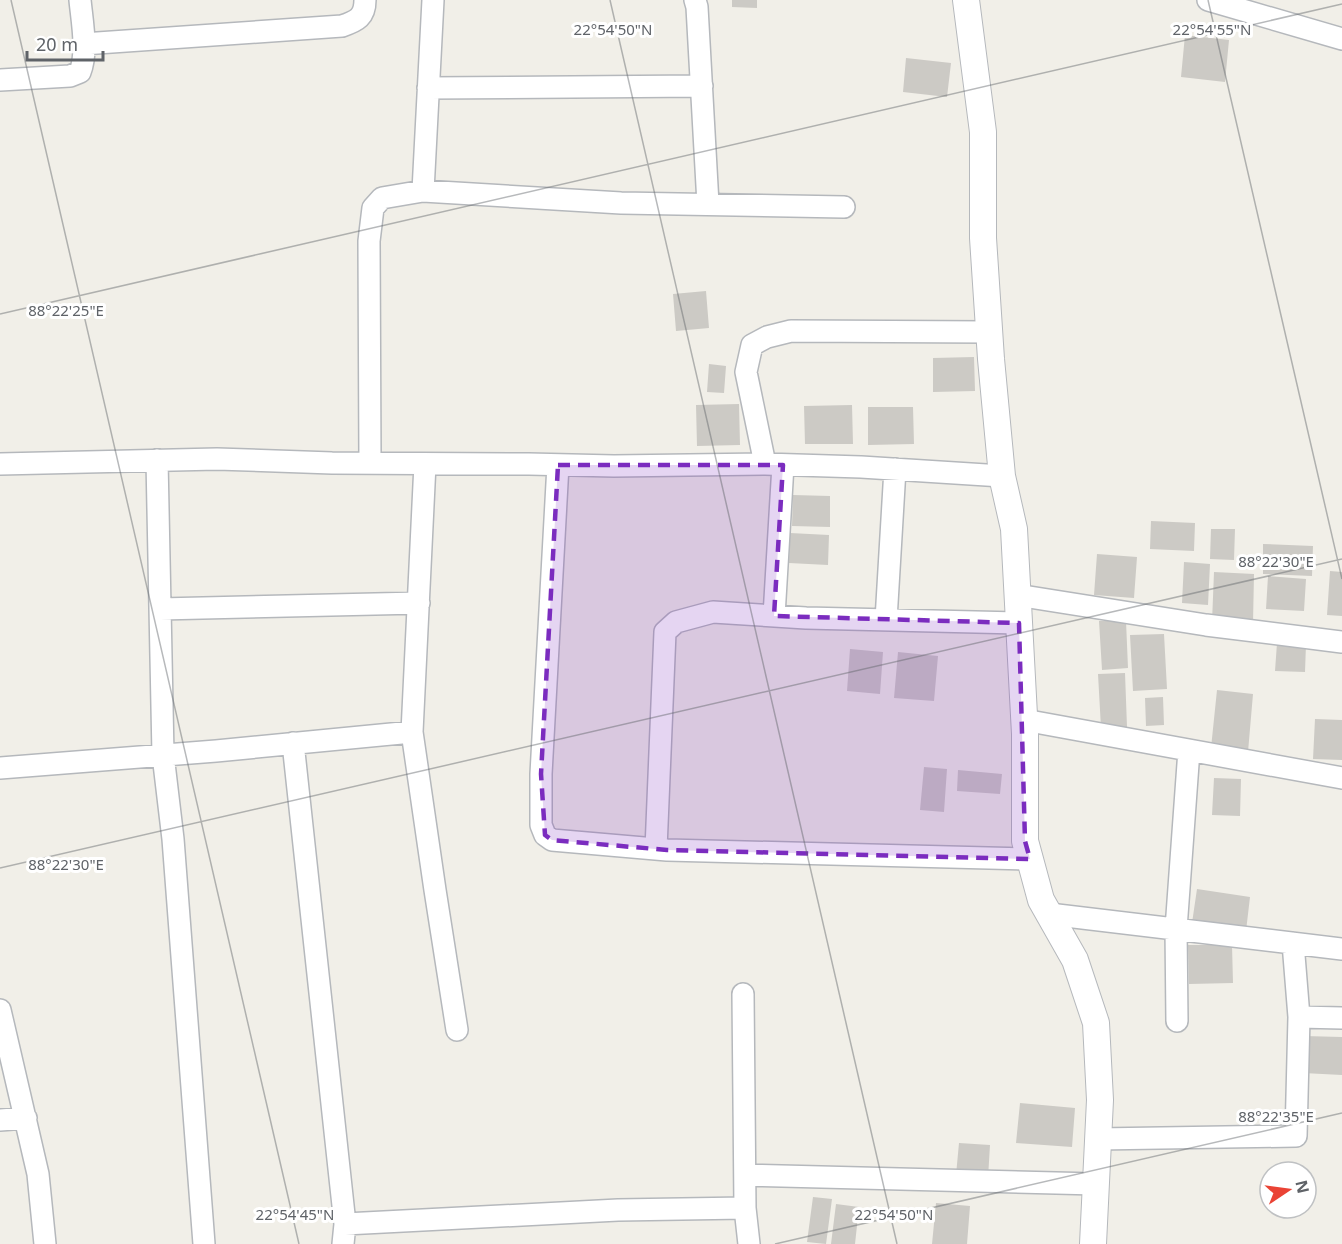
<svg xmlns="http://www.w3.org/2000/svg" width="1342" height="1244" font-family="'Noto Sans',sans-serif">
<style>
.building{fill:#cccac5}
.lines{fill:none;stroke-linecap:round;stroke-linejoin:round}
.minor-casing{stroke:#b5b8bc;stroke-width:24}
.tertiary-casing{stroke:#b5b8bc;stroke-width:28}
.minor{stroke:#fff;stroke-width:21}
.tertiary{stroke:#fff;stroke-width:26}
.marked{fill:#7b2cbf;fill-opacity:0.2;stroke:#7b2cbf;stroke-width:4.5;stroke-dasharray:12 8;stroke-linejoin:round}
.ticks{fill:none;stroke:#5f6368;stroke-width:1.5;stroke-opacity:0.45}
.ticks-label{font-size:15px;text-anchor:middle;fill:#5f6368;stroke:#fff;stroke-width:6;stroke-linejoin:round;paint-order:stroke}
</style>
<rect width="100%" height="100%" fill="#f1efe8"/>
<path class="building" d="M732,0h25v8l-25,-1z
M1185,35l44,5 -4,42 -44,-5z
M906,58l45,5 -4,34 -44,-5z
M706,291l3,37 -33,3 -3,-37z
M974,357l1,34 -42,1v-34z
M709,364l17,2 -2,27 -17,-1z
M739,404l1,41 -43,1 -1,-41z
M852,405l1,39h-48l-1,-38z
M868,407h45l1,37 -46,1z
M793,495l37,1v31l-38,-1z
M1151,521l44,2 -1,28 -44,-2z
M1211,529h24l-1,31 -24,-1z
M790,533l39,2 -1,30 -39,-2z
M1263,544l50,2 -1,30 -49,-2z
M1097,554l40,3 -3,41 -40,-3z
M1184,562l26,2 -2,41 -26,-2z
M1330,571l12,1v44l-15,-1z
M1214,572l40,2 -1,49 -41,-1z
M1268,576l38,3 -2,32 -38,-2z
M1099,621h27l2,47 -26,2z
M1164,634l3,55 -34,2 -3,-56z
M1277,643l29,1 -1,28 -30,-1z
M850,649l33,3 -3,42 -33,-3z
M898,652l40,4 -4,45 -40,-3z
M1125,673l2,54 -26,1 -3,-54z
M1217,690l36,4 -5,58 -37,-4z
M1163,697l1,28 -18,1 -1,-28z
M1315,719l27,1v40l-29,-1z
M924,767l23,2 -3,43 -24,-2z
M958,770l44,4 -2,20 -43,-3z
M1214,778l27,1 -1,37 -28,-1z
M1197,889l53,8 -4,34 -54,-8z
M1188,945h44l1,38 -44,1z
M1304,1036l38,1v38l-39,-2z
M1020,1103l55,5 -3,39 -56,-4z
M959,1143l31,2 -2,33 -32,-3z
M813,1197l19,2 -6,45 -19,-2z
M936,1203l34,3 -3,38h-35z
M836,1204l23,3 -4,37h-24z"/>
<g class="lines">
<g class="minor-casing">
<path id="minor" d="M695,0l2,7 11,197
M1208,0l134,39
M83,44l259,-18c15,-5 23,-9 23,-26
M0,80l70,-4 10,-4c8,-20 2,-51 0,-72
M428,88l274,-2
M423,191l10,-191
M157,460l6,295 10,84 31,405
M370,463l-1,-222 4,-33 9,-10 41,-7 198,12 223,4
M0,464l217,-5 115,4 197,1 85,2 151,-2 96,3 141,9
M425,464l-13,268 23,158 22,140
M765,464l-19,-92 6,-27 15,-8 24,-6 198,1
M558,465l-17,309v51l4,10 7,5 115,10 363,9
M1017,595l189,30 136,17
M160,609l259,-6
M774,616l9,-151
M886,620l9,-151
M1024,720l318,58
M293,743l52,481 -2,20
M0,768l216,-17 196,-19
M656,849l9,-217 11,-10 37,-10 93,6 213,5
M1049,914l293,35
M743,994l2,214 4,36
M0,1010l38,164 7,70
M1299,1017l43,1
M1177,1021l-1,-92 13,-179
M0,1120l26,-2
M1098,1139l198,-3 3,-119 -6,-74
M745,1175l351,9
M345,1224l273,-14 127,-2"/>
</g>
<g class="tertiary-casing">
<path id="tertiary" d="M966,0l17,132v106l8,121 11,117 12,53 11,205v107l16,59 34,60 21,63 4,77 -7,144"/>
</g>
<use href="#minor" class="minor"/>
<use href="#tertiary" class="tertiary"/>
</g>
<path class="marked" d="M558,465h225l-9,151 245,7 6,218 5,18 -363,-9 -115,-10 -7,-5 -4,-61z"/>
<path class="ticks" d="M11,0l288,1244M610,0l287,1244M1208,0l134,579M0,314l1342,-310M0,868l1342,-309M775,1244l567,-131"/>
<g class="ticks-label">
<text x="613" y="35">22°54'50"N</text>
<text x="1212" y="35">22°54'55"N</text>
<text x="66" y="316">88°22'25"E</text>
<text x="1276" y="567">88°22'30"E</text>
<text x="66" y="870">88°22'30"E</text>
<text x="1276" y="1122">88°22'35"E</text>
<text x="295" y="1220">22°54'45"N</text>
<text x="894" y="1220">22°54'50"N</text>
</g>
<g transform="translate(1288 1190) rotate(77)"><circle r="28" fill="#ffffff" stroke="#bfc1c3" stroke-width="1.5"/>
<path d="M0-4.5L10 22L0 15L-10 22Z" fill="#ea4335"/>
<text y="-9" font-size="16" font-weight="bold" text-anchor="middle" fill="#5f6368">N</text>
</g>
<path d="M27 51v9h76v-9" fill="none" stroke="#5f6368" stroke-width="3"/>
<text x="36" y="51" font-size="18" fill="#5f6368" stroke="#ffffff" stroke-width="4.5" paint-order="stroke">20 m</text>
</svg>
